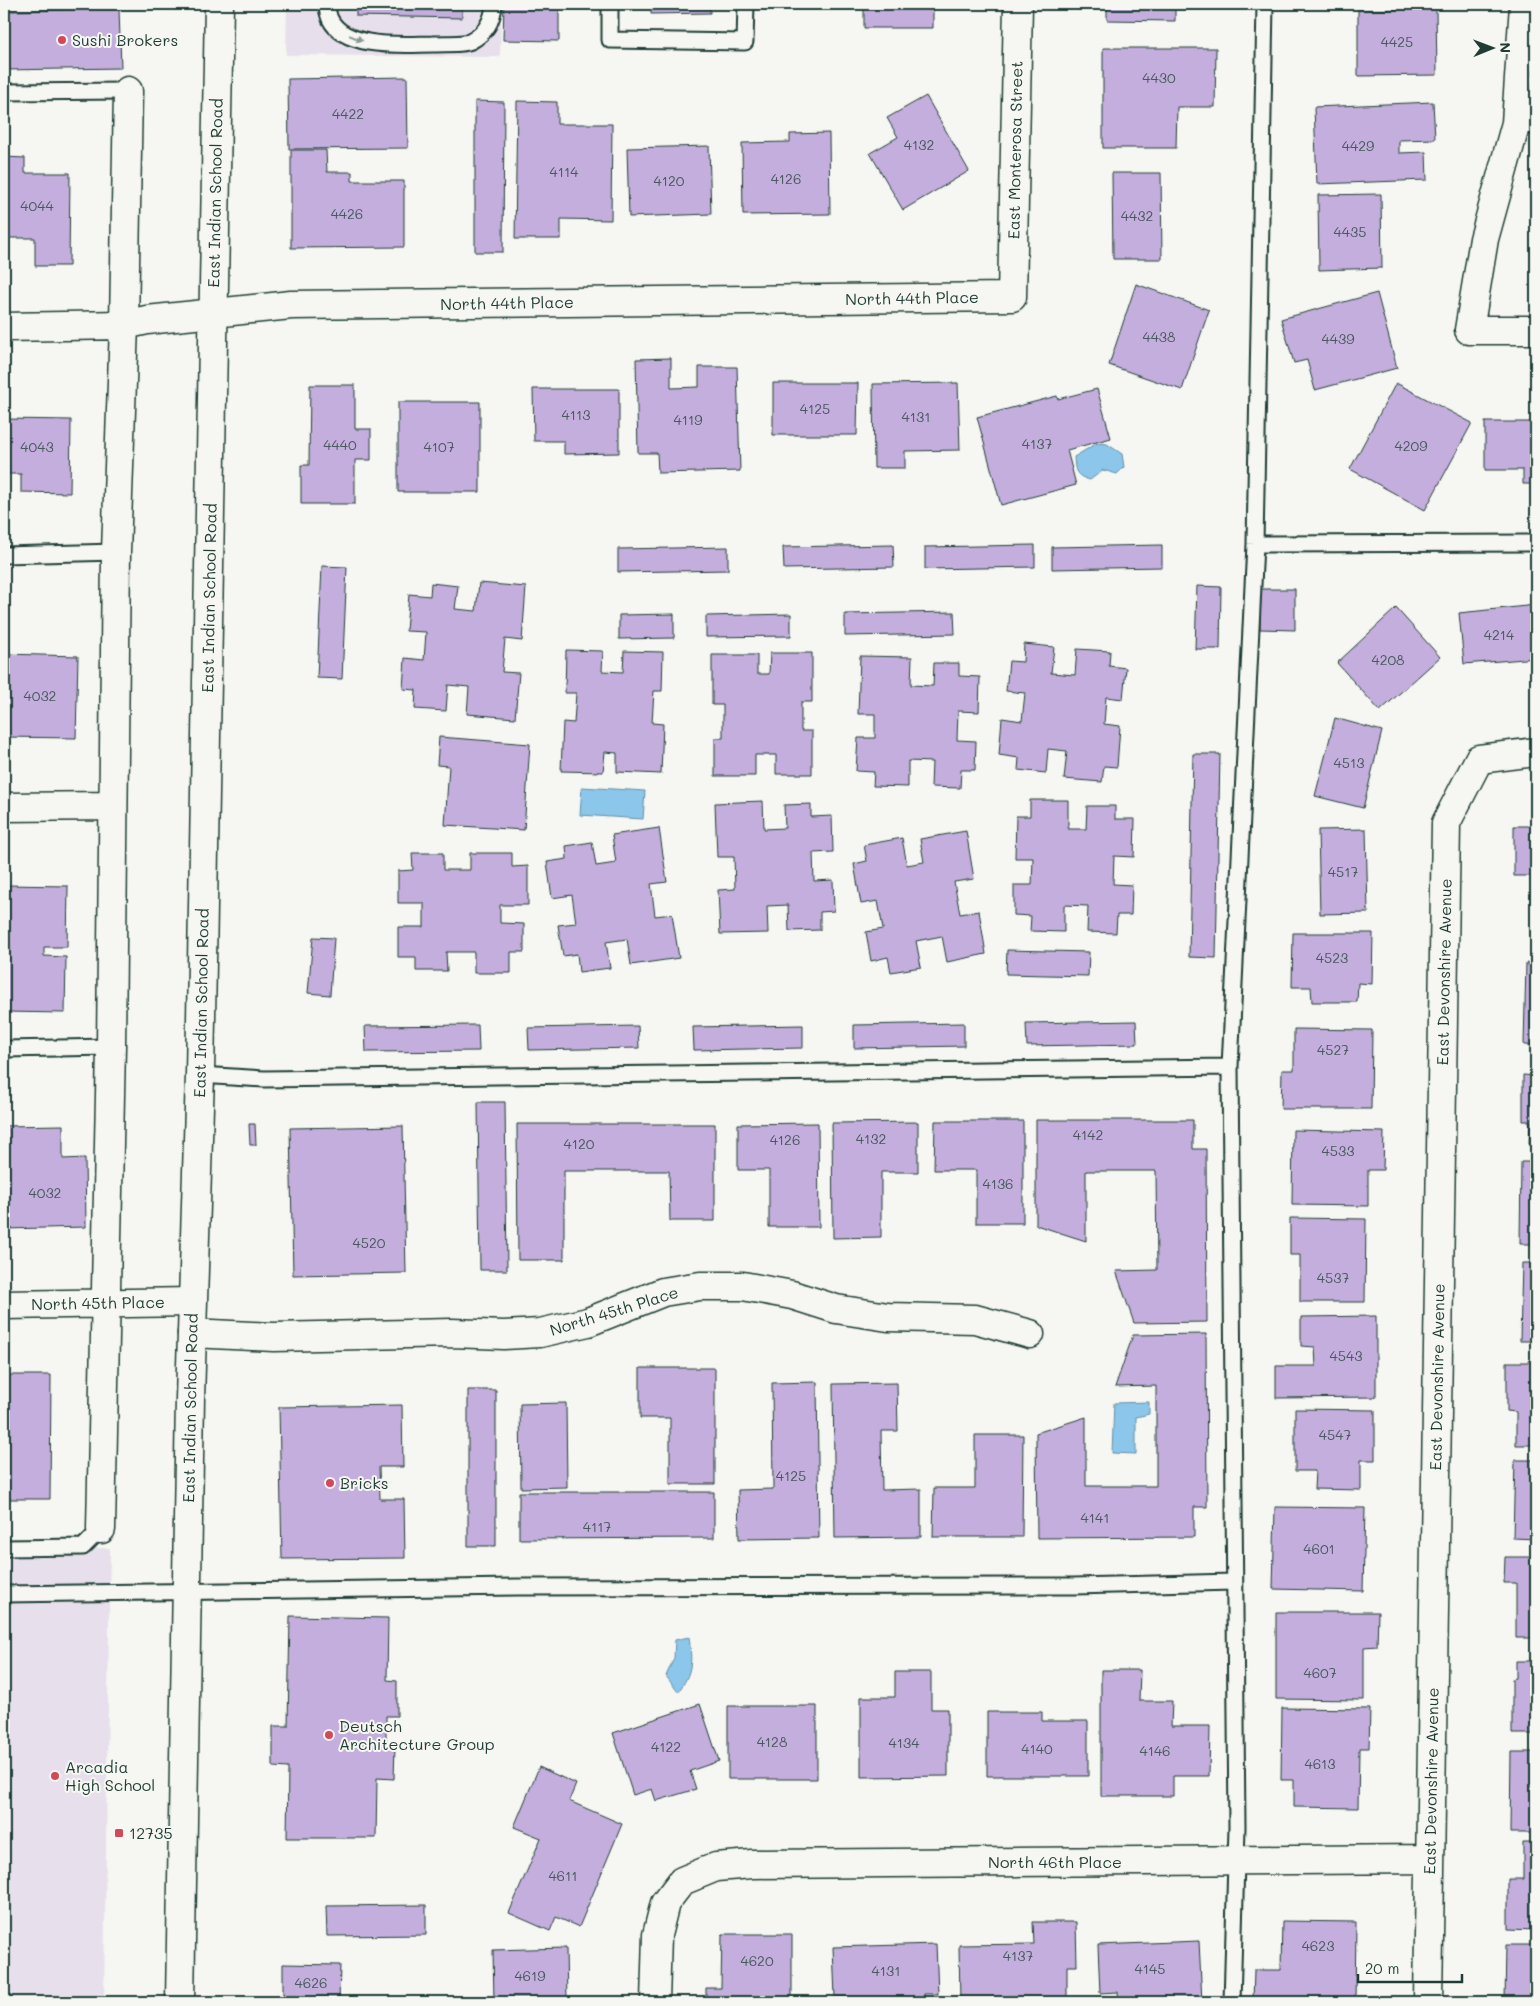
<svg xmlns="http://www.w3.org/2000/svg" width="1540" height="2006" font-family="Mali,sans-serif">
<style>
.built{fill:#e7e0ec}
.water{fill:#8cc6eb;stroke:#608fa2}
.building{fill:#c4aedd;stroke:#1f3d34}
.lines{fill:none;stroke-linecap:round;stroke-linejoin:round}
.service-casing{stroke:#1f3d34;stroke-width:19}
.minor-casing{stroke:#1f3d34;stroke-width:31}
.secondary-casing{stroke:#1f3d34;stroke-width:31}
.service{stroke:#f6f6f2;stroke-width:15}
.minor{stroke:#f6f6f2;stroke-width:28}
.secondary{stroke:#f6f6f2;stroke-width:28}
.oneway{fill:#8a9a93}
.poi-dot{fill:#d1495b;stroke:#f6f6f2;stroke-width:2}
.labels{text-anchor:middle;stroke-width:4;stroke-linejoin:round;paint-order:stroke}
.number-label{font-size:14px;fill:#48595e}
.poi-label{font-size:16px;fill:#1f3d34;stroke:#f6f6f2;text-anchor:start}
.street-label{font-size:16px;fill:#1f3d34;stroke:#f6f6f2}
</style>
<rect width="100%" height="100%" fill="#f6f6f2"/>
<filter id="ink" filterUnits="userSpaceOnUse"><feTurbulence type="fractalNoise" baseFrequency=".02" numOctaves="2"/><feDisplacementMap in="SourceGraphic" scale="10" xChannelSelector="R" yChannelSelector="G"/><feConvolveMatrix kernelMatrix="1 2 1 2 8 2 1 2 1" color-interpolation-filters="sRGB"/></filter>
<g filter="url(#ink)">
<path class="built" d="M287,4h214l-1,53 -214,-2z
M110,1548l-6,454h-100v-453z"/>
<path class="water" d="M1097,443l10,1 15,10 2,13 -7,7 -14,-4 -13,10c-15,-4 -15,-9 -16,-23z
M582,787l63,4 -2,28 -63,-4z
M1149,1402v12l-13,3v37l-24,-1 2,-50z
M689,1637c3,24 4,35 -11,55l-12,-16 8,-18 1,-18z"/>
<path class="building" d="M356,4h106v14l-106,-2z
M504,4h55v37l-56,-1z
M651,4h59v9l-59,1z
M864,4h69v24h-69z
M1107,4h68v17l-68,-1z
M119,9l2,59 -117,2v-59z
M1436,9l1,66 -79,1v-66z
M1103,48h113l-1,59h-38l-1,41h-73z
M407,77l1,71 -119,1 -1,-70z
M926,96l43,75 -66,39 -33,-57 28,-16 -11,-19z
M475,101l29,1 -1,150h-28z
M517,101l40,1v22h55l-1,96 -50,-1v20h-46z
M1433,102l2,37 -36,1v13l27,-1 1,28 -110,4 -3,-77z
M829,133l1,81 -87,1 -1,-72 48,-1v-8z
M709,146l2,68 -82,3 -2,-69z
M291,150h35l1,22h25v9h52v66l-113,1z
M4,157l21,1v15h45l-1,93h-34v-28h-31z
M1112,173h49l1,86h-49z
M1381,194l1,74 -63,2 -1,-75z
M1136,284l73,26 -27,80 -73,-25z
M1377,293l20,75 -82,22 -8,-30 -13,3 -13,-44z
M671,358v30l28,-1v-20h38l3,104 -82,2 -1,-20h-19l-2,-94z
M773,383h85l-1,52h-84z
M958,383l2,67 -55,1v17h-31l-1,-84z
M1396,383l76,40 -47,87 -75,-41z
M310,385h45v44h16v31h-16v44h-54v-39h8z
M533,389h86v64l-55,1v-13h-30z
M1097,389l14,49 -44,12 9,35 -75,20 -24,-88 80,-21 1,3z
M398,402h82v90h-82z
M4,419l67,1 -1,73 -49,-1v-18h-17z
M1485,422h51v62h-13v-14h-38z
M893,545l1,22 -110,2 -1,-22z
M1035,545v22l-110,2v-22z
M1162,545v22l-110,2v-22z
M728,547v23l-110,2v-23z
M322,566l25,1 -5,112 -25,-1z
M431,583l27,3 -3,23 21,2 3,-28 47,4 -4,54 -17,-2 -3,33 17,1 -4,45 -48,-4 2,-27 -21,-2 -2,26 -31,-2 1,-19 -13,-1 2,-31 19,2 2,-28 -20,-1 3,-37 21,2z
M1197,586l24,1 -1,62h-25z
M1261,589h34v41l-35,-1z
M1536,605v53l-72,6 -5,-51z
M1396,608l44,49 -60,54 -43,-48z
M954,612l1,22 -110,2v-22z
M674,614v24l-55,1v-24z
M791,614v22l-85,1v-21z
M1024,644l30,3 -3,26 24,2 2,-26 33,2 -1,15 17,2 -3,31 -17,-2 -2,27 16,2 -3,41 -13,-1 -2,16 -38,-3 3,-28 -19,-2 -2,24 -28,-3 1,-12 -20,-3 3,-37 20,3 3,-28 -19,-2 3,-30 14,1z
M566,650l37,1 -1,20 21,1 1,-21 39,1 -1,39h-8l-2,32 11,1 -2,50 -44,-2v-19l-12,-1 -2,20 -42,-1 2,-49 11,1 2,-30h-11z
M770,653h42v49h-11v29h11v43h-36v-19h-21v21h-40v-38h8v-33h-11v-50h45v19h12z
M4,654l74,2 -2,82 -72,-1z
M860,656l52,1 -1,28 22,1 1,-23h25v13l21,1 -1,35 -21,-1 -1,29 19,1 -1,29h-14l-1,18 -29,-1 1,-25 -24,-1v26l-35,-1 1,-14 -18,-1 2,-33h17v-24h-17z
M1335,718l47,13 -19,77 -48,-12z
M439,737l91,7 -6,86 -79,-5 4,-59 -12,-1z
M1193,754h27l-4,204 -27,-1z
M1030,800h38v29h18l1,-23h28v13h20l-1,38 -20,-1 -1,28 19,1 -1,30h-14l-1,18 -29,-1 1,-26 -24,-1v27l-34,-1 1,-15 -17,-1v-30h18l1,-27h-18l1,-42h14z
M763,801l1,28 21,-1 -1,-23 27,-1v13l21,-1 1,36 -20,1 1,28 19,-1 1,31 -14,1v18l-31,1 -1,-26 -21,1 1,27 -48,1 -2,-44 17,-1 -1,-32h-17l-2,-54z
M1514,826h22v50h-22z
M659,828l8,54 -16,2 4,32 17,-2 7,44 -48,7 -4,-26 -21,3 4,26 -31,4 -2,-18 -14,2 -5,-31 18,-2 -4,-28 -20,3 -5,-36 20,-3 -1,-13 26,-4 4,24 20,-3 -4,-28z
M1366,829l2,84 -48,1 -2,-84z
M966,831l8,48 -20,3 6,32 19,-3 7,43 -39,8 -5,-26 -26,5 5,26 -30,5 -3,-15 -17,4 -5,-29 17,-3 -5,-28 -17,3 -7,-40 13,-3 -3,-16 38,-7 5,27 17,-3 -4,-23z
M412,853h31v17h27v-17h42v14l16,-1v39h-28v18l24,1v28h-13v21h-37v-21h-28l1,19h-31v-14h-18v-30h26v-24h-26v-32l15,-1z
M4,885l64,1 -1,61h-23v9l22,1 -1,56 -61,-1z
M1293,933h80l-1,51 -14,-1 -1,19h-45l-1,-15h-19z
M313,937l21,1 -4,57 -22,-2z
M1007,950l82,2 -1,24 -82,-2z
M1526,963h10v82h-12z
M1136,1021l1,23 -110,2 -1,-23z
M964,1023v23l-110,2v-23z
M478,1025l1,26 -113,1 -1,-26z
M803,1025v23l-109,2 -1,-23z
M638,1026l1,22 -110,2 -1,-22z
M1294,1029l78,1 -1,79h-90l1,-39h12z
M1523,1075l13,1v70h-7l1,-25h-7z
M478,1102h27l2,168h-27z
M1036,1120h157v29h13l1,173 -73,1 -18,-52 41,-1 -1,-99h-70v70l-50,-16z
M935,1121h88v102h-47v-53h-42z
M918,1122v50h-37v65l-48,1 -1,-115z
M818,1123l1,104h-50v-57h-31v-46z
M249,1124h6l1,21h-6z
M517,1124h198v97h-45l-1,-50h-105v89h-46z
M63,1125v34l22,-1 1,69 -82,2v-103z
M403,1126l3,147 -113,2 -3,-147z
M1293,1130l91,2 -1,38h-15v36l-76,-1z
M1521,1162h15v82h-16z
M1290,1218l76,1 -1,83h-65v-47h-10z
M1522,1263h14v78h-16z
M1376,1316v81l-100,1v-32h40l-1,-19 -14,-1v-29z
M1206,1334l1,173h-13v30l-157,1 -1,-105 50,-16v69h70v-100l-41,1 18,-52z
M1507,1362h29v83h-20v-33l-9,-1z
M640,1368h75v116h-45v-66h-30z
M4,1375h47l-1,124h-46z
M817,1382l2,156 -80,1 -1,-49 35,-1 -1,-106z
M897,1383l1,48h-17l1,59 39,-1v48l-86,1 -2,-154z
M468,1390h28v156h-28z
M566,1403l1,84 -46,1 -1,-84z
M402,1405l1,62h-24l1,32h24l1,59 -123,1 -3,-152z
M1295,1409l80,1v50h-14v30l-47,-1 1,-18h-20z
M975,1435h48l-1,102h-89l1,-49h41z
M1515,1460h21v79l-23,-1z
M519,1492h195v46l-195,1z
M1275,1507l90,1 -2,83 -90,-2z
M1505,1557h31v81h-20v-55h-12z
M1276,1612h102l-1,34 -13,1v53l-88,-1z
M290,1616l98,2 -1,62 10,1v35h-11v29h9l-1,34 -17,-1 -1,60h-89l1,-70 -15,-1v-41h15z
M1516,1661h20v73h-24v-55l4,-1z
M1101,1670h39l-1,31h33l-1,25h39l-1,50h-36v20h-72z
M895,1672h36v37h17v67l-87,1v-80h34z
M700,1704l19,57 -29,10 6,18 -40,12 -4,-12 -19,6 -20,-62z
M728,1706h89v73h-89z
M1282,1708l88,1 -1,39h-10l-1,60 -64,-1v-27h-13z
M987,1712h55v9h46v55h-101z
M1511,1752h25v81h-26z
M539,1767l37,17 -7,17 53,23 -43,103 -23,-10 -6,14 -41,-18 32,-75 -27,-11z
M1523,1843h13v87l-28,-1v-50h15z
M426,1905v30l-99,1 -1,-30z
M1282,1921l74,1 -1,80h-102l1,-32h27z
M1033,1922h43l1,44h-10v36h-107l-1,-57 75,-1z
M722,1934h70v68h-86v-14h15z
M1199,1941l3,61h-83l-1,-10 -18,1 -2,-48z
M936,1944l2,50h-14v8h-75v-5h-14l-2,-50z
M1506,1945h30v57h-31z
M566,1948l1,54h-73l-1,-52z
M283,1964l57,1 -1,37h-56z"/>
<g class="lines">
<g class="service-casing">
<path id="service" d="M326,4c1,4 2,10 4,15 15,31 75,25 103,25 9,-1 31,1 38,-3 15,-8 22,-21 23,-37
M610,4v36l135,2 1,-38
M4,92l124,-1
M1516,123l20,4
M1255,544l281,-1
M4,555l112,-3
M4,1049l107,-2
M200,1075l64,4 966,-12
M4,1548l79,-1 18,-18
M4,1594l513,-7 557,-1 160,-4
M1232,2002l5,-175 -7,-760 25,-523 10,-540"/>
</g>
<g class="minor-casing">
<path id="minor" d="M1524,4l-8,119 -32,116 -15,91h67
M4,327l120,-2 23,-5 144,-15 721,-8 6,-293
M4,807l109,-1
M4,1305l188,-3
M192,1333l82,4 178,-4 52,2 36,-2 48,-11 75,-30 37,-6h43l49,9 44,14 52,8 87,2 55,15
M101,1529l10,-482 5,-495 8,-227 4,-234
M655,2002l2,-67 8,-32 17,-22 34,-14 36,-3 678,-5
M1428,2002l18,-1179 33,-64 57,-7"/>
</g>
<g class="secondary-casing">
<path id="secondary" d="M180,2002l10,-604 10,-323 19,-1071"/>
</g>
<use href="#service" class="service"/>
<use href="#minor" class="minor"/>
<use href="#secondary" class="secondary"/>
</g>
<defs><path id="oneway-solid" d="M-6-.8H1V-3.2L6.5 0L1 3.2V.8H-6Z" transform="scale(1.25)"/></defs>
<use class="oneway" href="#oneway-solid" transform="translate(356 38) rotate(22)"/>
</g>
<g class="poi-dot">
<circle cx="62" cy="40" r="5"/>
<circle cx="330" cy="1483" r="5"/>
<circle cx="329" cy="1735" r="5"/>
<circle cx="55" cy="1776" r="5"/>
<rect x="114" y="1828" width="10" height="10" rx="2.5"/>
</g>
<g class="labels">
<g class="number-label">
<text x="1397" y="47">4425</text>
<text x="1159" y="83">4430</text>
<text x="348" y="119">4422</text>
<text x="919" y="150">4132</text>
<text x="1358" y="151">4429</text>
<text x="564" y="177">4114</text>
<text x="786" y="184">4126</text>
<text x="669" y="186">4120</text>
<text x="37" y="211">4044</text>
<text x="347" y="219">4426</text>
<text x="1137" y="221">4432</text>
<text x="1350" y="237">4435</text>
<text x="1159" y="342">4438</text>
<text x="1338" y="344">4439</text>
<text x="815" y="414">4125</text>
<text x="576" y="420">4113</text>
<text x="916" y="422">4131</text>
<text x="688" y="425">4119</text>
<text x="1037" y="449">4137</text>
<text x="340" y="450">4440</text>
<text x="1411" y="451">4209</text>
<text x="37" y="452">4043</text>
<text x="439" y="452">4107</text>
<text x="1499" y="640">4214</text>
<text x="1388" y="665">4208</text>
<text x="40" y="701">4032</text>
<text x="1349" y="768">4513</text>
<text x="1343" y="877">4517</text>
<text x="1332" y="963">4523</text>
<text x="1333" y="1055">4527</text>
<text x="1088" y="1140">4142</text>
<text x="871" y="1144">4132</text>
<text x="785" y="1145">4126</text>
<text x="579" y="1149">4120</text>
<text x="1338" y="1156">4533</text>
<text x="998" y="1189">4136</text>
<text x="45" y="1198">4032</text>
<text x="369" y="1248">4520</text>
<text x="1333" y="1283">4537</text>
<text x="1346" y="1361">4543</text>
<text x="1335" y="1440">4547</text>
<text x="791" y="1481">4125</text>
<text x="1095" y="1523">4141</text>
<text x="597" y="1532">4117</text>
<text x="1319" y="1554">4601</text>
<text x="1320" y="1678">4607</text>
<text x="772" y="1747">4128</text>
<text x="904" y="1748">4134</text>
<text x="666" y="1752">4122</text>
<text x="1037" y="1754">4140</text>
<text x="1155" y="1756">4146</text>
<text x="1320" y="1769">4613</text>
<text x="563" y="1881">4611</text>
<text x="1318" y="1951">4623</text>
<text x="1018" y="1961">4137</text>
<text x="757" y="1966">4620</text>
<text x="1150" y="1974">4145</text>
<text x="886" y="1976">4131</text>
<text x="530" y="1981">4619</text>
<text x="311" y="1988">4626</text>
</g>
<g class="poi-label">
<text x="72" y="46">Sushi Brokers</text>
<text x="340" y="1489">Bricks</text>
<text x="339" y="1732">Deutsch<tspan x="339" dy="18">Architecture Group</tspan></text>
<text x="65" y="1773">Arcadia<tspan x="65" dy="18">High School</tspan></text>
<text x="129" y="1839">12735</text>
</g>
<g class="street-label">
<text transform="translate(1015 150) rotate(-89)" y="6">East Monterosa Street</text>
<text transform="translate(215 193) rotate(-89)" y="6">East Indian School Road</text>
<text transform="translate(912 298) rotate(-1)" y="6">North 44th Place</text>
<text transform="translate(507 303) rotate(-1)" y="6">North 44th Place</text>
<text transform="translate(209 598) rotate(-89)" y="6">East Indian School Road</text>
<text transform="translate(1444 972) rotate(-89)" y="6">East Devonshire Avenue</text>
<text transform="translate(201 1003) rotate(-89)" y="6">East Indian School Road</text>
<text transform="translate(98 1303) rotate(-1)" y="6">North 45th Place</text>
<text transform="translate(614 1311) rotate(-17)" y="6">North 45th Place</text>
<text transform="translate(1437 1377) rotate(-89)" y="6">East Devonshire Avenue</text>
<text transform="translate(190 1408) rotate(-89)" y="6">East Indian School Road</text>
<text transform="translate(1431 1781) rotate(-89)" y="6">East Devonshire Avenue</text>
<text x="1055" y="1868">North 46th Place</text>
</g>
</g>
<rect width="1540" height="2006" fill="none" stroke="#f6f6f2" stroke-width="20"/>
<rect x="10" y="10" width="1520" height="1986" fill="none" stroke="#1f3d34" stroke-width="2" filter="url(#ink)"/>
<g transform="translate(1492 48) rotate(89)" stroke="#f6f6f2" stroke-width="4" paint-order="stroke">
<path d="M0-4L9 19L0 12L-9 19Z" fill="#1f3d34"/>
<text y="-8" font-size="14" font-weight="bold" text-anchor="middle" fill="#1f3d34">N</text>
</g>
<path d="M1358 1974v8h104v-8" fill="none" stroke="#1f3d34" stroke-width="2.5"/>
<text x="1365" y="1974" font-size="15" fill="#1f3d34" stroke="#f6f6f2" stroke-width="4" paint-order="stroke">20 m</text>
</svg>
